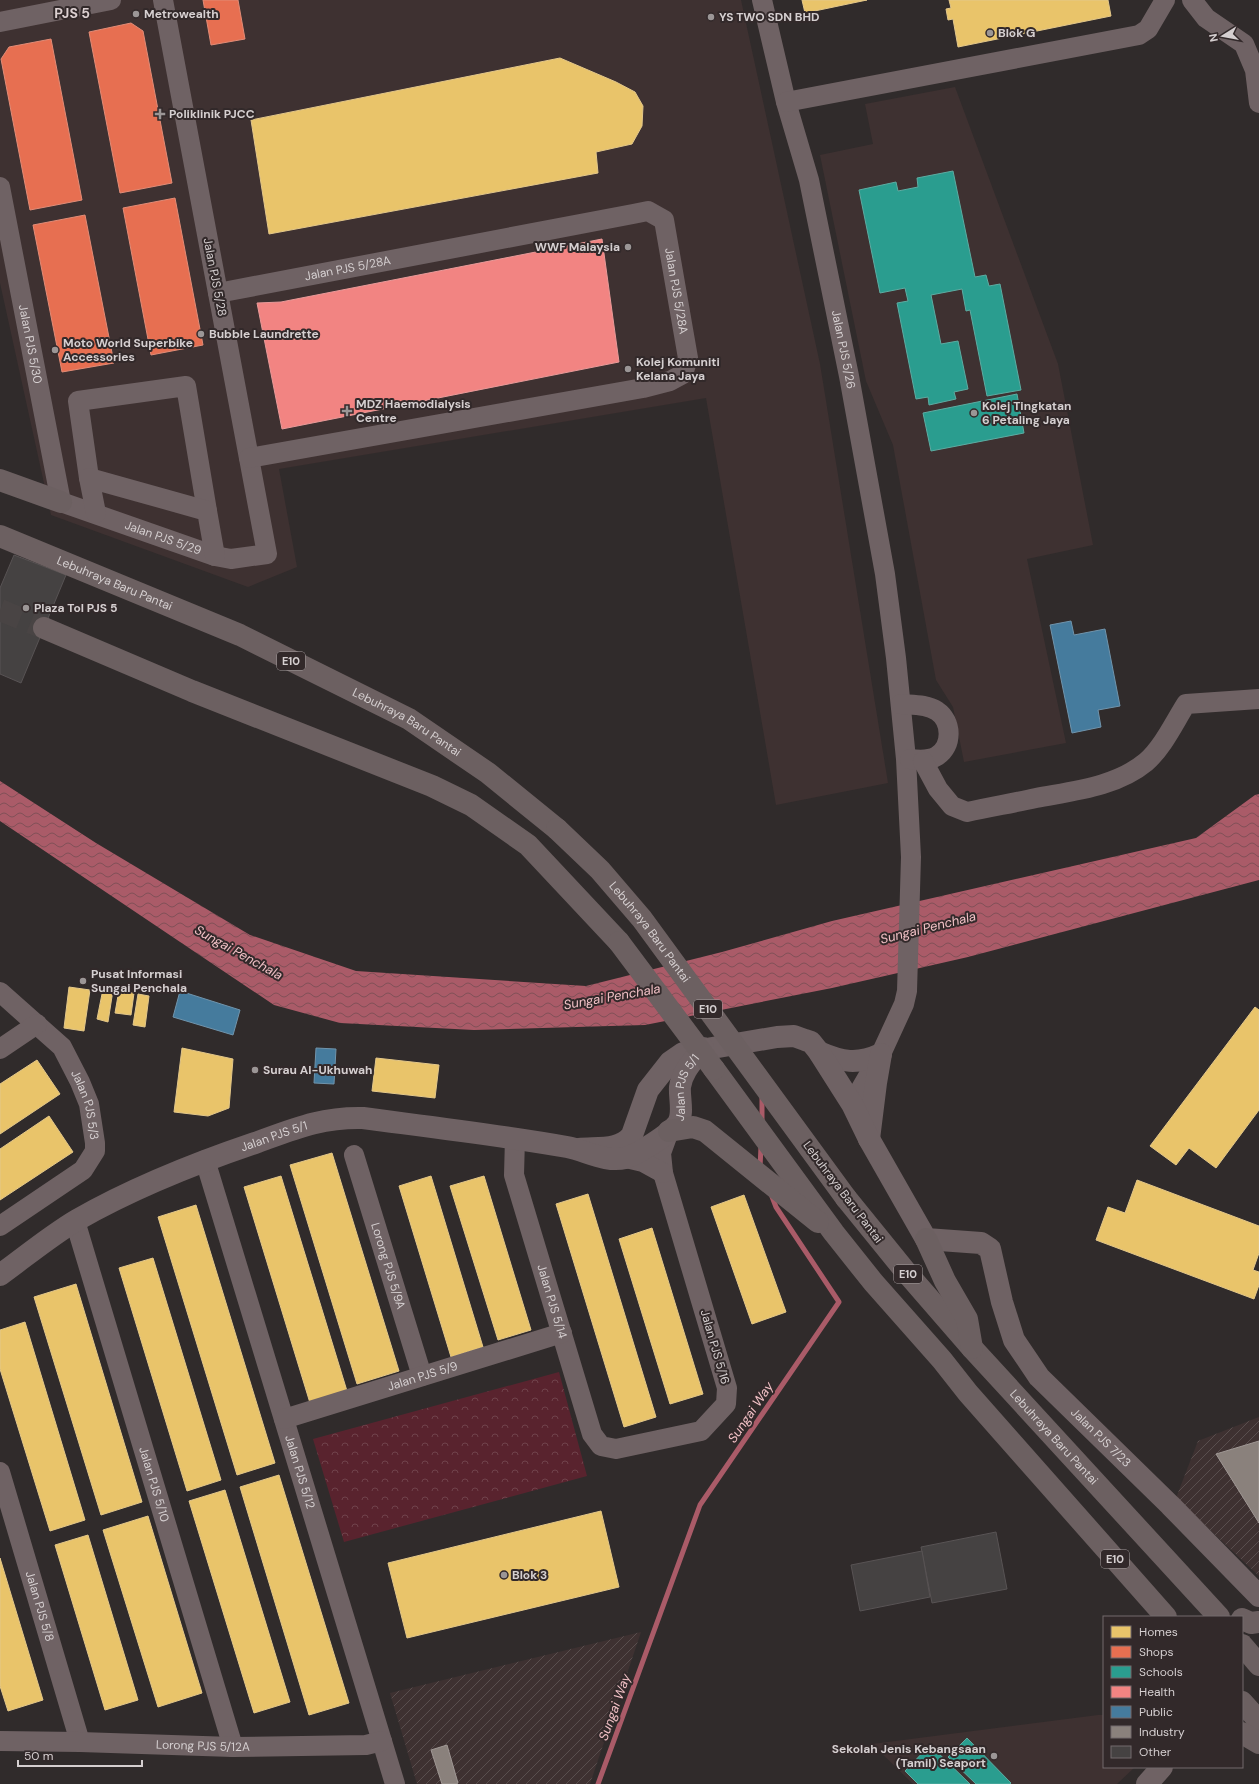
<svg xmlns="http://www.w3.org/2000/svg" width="1259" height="1784" font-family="'DM Sans',sans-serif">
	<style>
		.built { fill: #3e3131 }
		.industrial { fill: url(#industrial-furrows) }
		.park { fill: url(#park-crowns) }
		.water { fill: url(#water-waves) }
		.homes { fill: #e9c46a; stroke: #e3c789 }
		.shops { fill: #e76f51; stroke: #e28c77 }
		.schools { fill: #2a9d8f; stroke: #5daca2 }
		.health { fill: #f28482; stroke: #e99a99 }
		.public { fill: #457b9d; stroke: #7094ac }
		.industry { fill: #8a817c; stroke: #a09895 }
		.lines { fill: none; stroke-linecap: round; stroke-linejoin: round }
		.stream { stroke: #aa5b68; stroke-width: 5 }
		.building { fill: #454242; stroke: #585354 }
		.motorway-tunnel { stroke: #494444; stroke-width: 22; stroke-dasharray: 22 11; stroke-linecap: butt }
		.minor { stroke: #6f6264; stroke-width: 20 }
		.tertiary { stroke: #6f6264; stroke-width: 22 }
		.motorway { stroke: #6c6061; stroke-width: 22 }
		.motorway-bridge { stroke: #6c6061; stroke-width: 22 }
		.poi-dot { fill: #9b9696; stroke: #32292a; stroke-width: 1.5 }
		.labels { text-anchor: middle; stroke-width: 4; stroke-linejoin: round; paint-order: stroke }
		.shield { fill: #32292a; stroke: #a49d9e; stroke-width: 1 }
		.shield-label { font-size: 11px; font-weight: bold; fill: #d5cfd0 }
		.poi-label { font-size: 12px; font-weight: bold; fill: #d5cfd0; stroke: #32292a; text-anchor: start }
		.street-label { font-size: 12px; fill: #d5cfd0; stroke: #32292a }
		.water-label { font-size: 13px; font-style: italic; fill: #f3c2c7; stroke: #32292a }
		.quarter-label { font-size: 14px; font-weight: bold; fill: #dcd0d1; stroke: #32292a }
	</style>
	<defs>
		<pattern id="industrial-furrows" width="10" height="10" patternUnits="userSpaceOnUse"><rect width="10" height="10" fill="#3e3131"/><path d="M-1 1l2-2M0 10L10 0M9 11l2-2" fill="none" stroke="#594e4e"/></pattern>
		<pattern id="park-crowns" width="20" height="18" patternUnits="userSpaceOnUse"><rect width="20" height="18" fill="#59232e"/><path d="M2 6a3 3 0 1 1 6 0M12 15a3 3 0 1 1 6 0" fill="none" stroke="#70424b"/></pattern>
		<pattern id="water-waves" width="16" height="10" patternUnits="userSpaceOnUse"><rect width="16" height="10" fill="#aa5b68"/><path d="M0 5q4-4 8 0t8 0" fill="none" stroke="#804f57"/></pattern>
	</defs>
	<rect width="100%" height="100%" fill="#302b2b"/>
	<g class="built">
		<polygon points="0,0 741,0 820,364 888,783 776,805 706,398 279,469 297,567 248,587 51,515 0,283"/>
		<polygon points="955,87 1058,364 1093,545 1027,559 1066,743 964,762 953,707 936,680 893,445 866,381 820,155 873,144 865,104"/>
		<polygon points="1098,1715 1104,1715 1104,1767 1135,1767 1117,1784 913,1784 872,1744"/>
	</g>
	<g class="industrial">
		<polygon points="1259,1417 1259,1576 1176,1498 1198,1441"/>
		<polygon points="641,1632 590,1784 417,1784 390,1693"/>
	</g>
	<polygon class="park" points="559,1372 587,1476 344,1542 313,1439"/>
	<polygon class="water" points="0,781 96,843 250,935 356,971 586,986 722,952 832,921 1196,838 1255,795 1259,794 1259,880 968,957 832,988 645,1025 474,1030 340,1023 274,1005 0,821"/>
	<g class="homes">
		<polygon points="802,0 867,0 805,13"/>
		<polygon points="949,0 1108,0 1111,16 958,47 953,19 948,20 946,9 951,8"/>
		<polygon points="560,58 616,82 635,92 643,106 642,126 632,144 596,152 598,173 269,234 251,120"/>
		<polygon points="69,987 90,990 84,1031 64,1028"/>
		<polygon points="103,989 113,990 108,1022 97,1019"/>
		<polygon points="119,990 134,993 131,1015 115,1013"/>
		<polygon points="138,994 149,996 145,1027 133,1025"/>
		<polygon points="1255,1007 1259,1010 1259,1110 1216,1168 1189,1148 1176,1165 1150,1146"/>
		<polygon points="182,1048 233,1059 229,1108 208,1116 174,1112"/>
		<polygon points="376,1058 439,1065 435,1098 372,1091"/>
		<polygon points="37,1060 60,1094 0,1134 0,1084"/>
		<polygon points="49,1116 73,1152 0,1200 0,1149"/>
		<polygon points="332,1153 399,1371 357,1384 290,1165"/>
		<polygon points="281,1176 347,1391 310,1403 244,1187"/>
		<polygon points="431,1176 483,1347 451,1357 399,1186"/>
		<polygon points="484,1176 531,1330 498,1340 450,1186"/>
		<polygon points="1137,1180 1259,1226 1259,1253 1253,1270 1259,1272 1259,1285 1254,1299 1096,1240 1108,1207 1125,1213"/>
		<polygon points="588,1194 656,1417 624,1427 556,1204"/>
		<polygon points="744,1195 786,1312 752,1324 711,1207"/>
		<polygon points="196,1205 275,1463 237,1475 158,1217"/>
		<polygon points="652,1228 703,1394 670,1404 619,1239"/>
		<polygon points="153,1258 221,1480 187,1491 119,1268"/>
		<polygon points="76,1284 142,1502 101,1515 34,1297"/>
		<polygon points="25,1322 85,1520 50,1531 0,1369 0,1330"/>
		<polygon points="279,1475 349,1703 309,1715 240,1487"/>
		<polygon points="225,1490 290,1702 254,1713 189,1501"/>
		<polygon points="601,1511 619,1587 407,1638 388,1563"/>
		<polygon points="148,1516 202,1693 158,1707 103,1530"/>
		<polygon points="88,1535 138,1700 105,1710 55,1545"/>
		<polygon points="0,1558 43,1700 8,1711 0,1686"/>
	</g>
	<g class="shops">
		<polygon points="203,0 238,0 245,39 211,45"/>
		<polygon points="131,23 143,31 172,183 120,193 89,32"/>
		<polygon points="51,39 82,200 30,210 1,59 9,47"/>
		<polygon points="175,198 203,345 151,355 123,208"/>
		<polygon points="85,215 114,363 62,372 33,225"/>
	</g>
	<g class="schools">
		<polygon points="953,171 975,277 986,275 989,286 1000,284 1021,390 987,396 970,310 966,311 962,289 931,295 941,344 958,341 968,389 954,392 956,399 929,405 928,397 916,399 897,303 908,301 905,288 880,293 859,190 896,182 898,191 918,187 917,178"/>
		<polygon points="1017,394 1024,433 931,451 923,413"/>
		<polygon points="967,1738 1011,1783 1010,1784 976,1784 948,1757"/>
		<polygon points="930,1745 970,1784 918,1784 905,1771"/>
	</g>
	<polygon class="health" points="602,239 619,362 282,429 257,303 281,302"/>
	<g class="public">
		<polygon points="1071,621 1074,635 1105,629 1120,706 1098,710 1101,727 1072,733 1050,625"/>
		<polygon points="180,991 240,1010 233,1035 173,1017"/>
		<polygon points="316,1048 336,1049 334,1084 314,1083"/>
	</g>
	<g class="industry">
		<polygon points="1259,1441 1259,1523 1216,1454"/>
		<polygon points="447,1745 458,1783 456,1784 442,1784 431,1750"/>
	</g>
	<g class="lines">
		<g class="stream">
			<polyline points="762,1122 762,1096"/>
			<polyline points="760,1168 761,1146"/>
			<polyline points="598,1784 700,1505 839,1302 776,1207 771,1194"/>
		</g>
	</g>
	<g class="building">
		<polygon points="14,555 66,575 21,683 0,674 0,588"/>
		<polygon points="996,1532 1007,1589 932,1603 921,1547"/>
		<polygon points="922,1551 930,1597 860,1611 851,1565"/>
	</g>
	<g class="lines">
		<polyline class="motorway-tunnel" points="0,610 44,628"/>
		<g class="minor">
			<path id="s1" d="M 762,0 L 786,102 L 809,180 L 849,376 L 885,574 L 896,658 L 906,759 L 911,857 L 907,991 L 904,1004 L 881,1054 L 852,1104"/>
			<polyline points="1192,0 1206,18 1244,44 1255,70 1259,103"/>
			<polyline points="0,22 111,0"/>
			<polyline points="786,102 1139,35 1148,29 1165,0"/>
			<path id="s2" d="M 0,187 L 61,502 L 215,556 L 231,559 L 267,554 L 163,0"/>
			<path id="s3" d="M 218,293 L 633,214 L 648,211 L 664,220 L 688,358 L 683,374 L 670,381 L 643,388 L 249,458"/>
			<polyline points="89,478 78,401 186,386 207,511"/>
			<polyline points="96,513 89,478 207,511 215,556"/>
			<path d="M 901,704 C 912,705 927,704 937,711 C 952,721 953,746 937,756 C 929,761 919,760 910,759"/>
			<path d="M 923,761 L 938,789 L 952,806 L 967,812 C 990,807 1013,803 1036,798 C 1072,791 1116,787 1146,762 C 1163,747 1174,723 1186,704 L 1259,699"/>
			<path id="s4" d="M 0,992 L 62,1047 L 80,1082 L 89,1104 L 95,1143 L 95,1151 L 83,1170 L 0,1226"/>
			<polyline points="0,1049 37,1024"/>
			<path id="s5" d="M 515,1138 L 514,1175 L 592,1434 L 601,1446 L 616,1449 L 701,1431 L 726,1404 L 727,1388 L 663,1173 L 661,1153 L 669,1131"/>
			<path id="s6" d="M 354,1155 L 422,1376"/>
			<polyline points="626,1158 643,1162 663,1173"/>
			<path id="s7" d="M 205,1160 L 395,1784"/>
			<path id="s8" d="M 75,1221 L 233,1747"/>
			<path id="s9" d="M 284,1419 L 562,1333"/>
			<path id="s10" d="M 0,1472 L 80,1742"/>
			<path id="s11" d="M 0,1741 L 80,1742 L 233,1747 L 366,1745 L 382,1741"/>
		</g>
		<g class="tertiary">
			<path d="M 819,1052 C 842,1062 857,1065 881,1054"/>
			<polyline points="869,1139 876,1083 881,1054"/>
			<path id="s12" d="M 579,1149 C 597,1147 620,1151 632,1135 L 648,1090 L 670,1062 L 683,1053 L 777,1037 L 794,1036 L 805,1040 L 811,1042 L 819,1052 L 852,1104 L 869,1139 L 926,1239 L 981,1243 L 990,1249 L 1002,1302 L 1014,1340 L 1039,1377 L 1170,1505 L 1259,1596"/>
			<path id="s13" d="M 0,1275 C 25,1257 50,1236 77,1220 C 133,1188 193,1164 255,1143 C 294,1129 321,1117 363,1118 C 431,1127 499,1135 567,1147 C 585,1150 606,1163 625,1158 C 637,1155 671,1133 678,1123 C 684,1113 679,1097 680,1087 C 682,1071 694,1060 703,1048"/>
			<polyline points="1147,1784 1162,1767"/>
		</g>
		<g class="motorway">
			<polyline points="0,480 61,502"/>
			<path id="s14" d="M 0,536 L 240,635 L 409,719 L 488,773 L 557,829"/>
			<polyline points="44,628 192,691 432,786 471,805 528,845 619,942"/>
			<polyline points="714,1069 834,1233 873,1282 942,1360 968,1393 1166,1617"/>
			<polyline points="669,1131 693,1127 705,1131 818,1222"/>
			<path id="s15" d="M 846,1198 L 906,1272 L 972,1348 L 1219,1617"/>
			<polyline points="926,1239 945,1281 967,1319 972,1348"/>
			<polyline points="1242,1619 1251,1623 1259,1622"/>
			<polyline points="1242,1645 1259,1665"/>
			<polyline points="1242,1702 1259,1721"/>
			<polyline points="1242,1733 1259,1743"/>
		</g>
		<g class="motorway-bridge">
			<path id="s16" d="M 557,829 L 600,870 L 642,919 L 846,1198"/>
			<polyline points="619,942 714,1069"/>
		</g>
	</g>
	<g class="poi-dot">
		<circle cx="136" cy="14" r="4"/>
		<circle cx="711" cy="17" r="4"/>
		<circle cx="990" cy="33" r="4"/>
		<path d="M158 108h4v4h4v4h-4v4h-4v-4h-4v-4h4z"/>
		<circle cx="628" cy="247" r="4"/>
		<circle cx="201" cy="334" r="4"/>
		<circle cx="55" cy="350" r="4"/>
		<circle cx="628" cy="369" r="4"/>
		<path d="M345 405h4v4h4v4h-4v4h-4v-4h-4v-4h4z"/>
		<circle cx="974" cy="413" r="4"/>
		<circle cx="26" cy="608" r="4"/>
		<circle cx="83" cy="981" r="4"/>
		<circle cx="255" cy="1070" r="4"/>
		<circle cx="504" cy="1575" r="4"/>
		<circle cx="994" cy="1756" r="4"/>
	</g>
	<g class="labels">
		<g class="shield">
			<rect x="277" y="652" width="28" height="18" rx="3"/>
			<rect x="694" y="1000" width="28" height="18" rx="3"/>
			<rect x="894" y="1265" width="28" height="18" rx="3"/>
			<rect x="1101" y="1550" width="28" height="18" rx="3"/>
		</g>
		<g class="shield-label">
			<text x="291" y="665">E10</text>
			<text x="708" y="1013">E10</text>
			<text x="908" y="1278">E10</text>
			<text x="1115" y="1563">E10</text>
		</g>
		<g class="poi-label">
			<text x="144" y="18">Metrowealth</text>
			<text x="719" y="21">YS TWO SDN BHD</text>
			<text x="998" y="37">Blok G</text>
			<text x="169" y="118">Poliklinik PJCC</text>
			<text x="620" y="251" text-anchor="end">WWF Malaysia</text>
			<text x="209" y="338">Bubble Laundrette</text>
			<text x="63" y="347">Moto World Superbike<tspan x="63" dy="14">Accessories</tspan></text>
			<text x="636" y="366">Kolej Komuniti<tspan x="636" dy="14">Kelana Jaya</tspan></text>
			<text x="356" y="408">MDZ Haemodialysis<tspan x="356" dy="14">Centre</tspan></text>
			<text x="982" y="410">Kolej Tingkatan<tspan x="982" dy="14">6 Petaling Jaya</tspan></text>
			<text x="34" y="612">Plaza Tol PJS 5</text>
			<text x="91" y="978">Pusat Informasi<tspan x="91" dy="14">Sungai Penchala</tspan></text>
			<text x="263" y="1074">Surau Al-Ukhuwah</text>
			<text x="512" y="1579">Blok 3</text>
			<text x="986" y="1753" text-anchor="end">Sekolah Jenis Kebangsaan<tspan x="986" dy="14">(Tamil) Seaport</tspan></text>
		</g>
		<g class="street-label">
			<text dy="4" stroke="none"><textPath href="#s3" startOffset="132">Jalan PJS 5/28A</textPath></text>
			<text transform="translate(215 277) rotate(79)" y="4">Jalan PJS 5/28</text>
			<text dy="4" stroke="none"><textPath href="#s3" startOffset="528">Jalan PJS 5/28A</textPath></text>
			<text dy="4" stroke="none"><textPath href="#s2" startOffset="160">Jalan PJS 5/30</textPath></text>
			<text dy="4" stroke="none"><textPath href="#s1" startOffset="359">Jalan PJS 5/26</textPath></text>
			<text dy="4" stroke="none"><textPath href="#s2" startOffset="429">Jalan PJS 5/29</textPath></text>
			<text dy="4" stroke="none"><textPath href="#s14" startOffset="124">Lebuhraya Baru Pantai</textPath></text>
			<text dy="4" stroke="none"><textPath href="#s14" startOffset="448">Lebuhraya Baru Pantai</textPath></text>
			<text dy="4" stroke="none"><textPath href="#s16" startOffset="139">Lebuhraya Baru Pantai</textPath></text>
			<text dy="4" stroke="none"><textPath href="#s13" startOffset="768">Jalan PJS 5/1</textPath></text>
			<text dy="4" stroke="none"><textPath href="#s4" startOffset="146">Jalan PJS 5/3</textPath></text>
			<text dy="4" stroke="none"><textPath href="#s13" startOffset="309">Jalan PJS 5/1</textPath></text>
			<text transform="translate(843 1192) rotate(53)" y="4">Lebuhraya Baru Pantai</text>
			<text dy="4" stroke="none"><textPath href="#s6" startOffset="116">Lorong PJS 5/9A</textPath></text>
			<text dy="4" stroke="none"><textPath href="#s5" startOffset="169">Jalan PJS 5/14</textPath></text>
			<text transform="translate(715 1347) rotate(74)" y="4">Jalan PJS 5/16</text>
			<text dy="4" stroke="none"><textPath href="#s9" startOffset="145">Jalan PJS 5/9</textPath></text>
			<text dy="4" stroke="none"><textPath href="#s12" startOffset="806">Jalan PJS 7/23</textPath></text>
			<text dy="4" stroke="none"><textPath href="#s15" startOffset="317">Lebuhraya Baru Pantai</textPath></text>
			<text dy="4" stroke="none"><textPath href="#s7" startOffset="326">Jalan PJS 5/12</textPath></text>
			<text dy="4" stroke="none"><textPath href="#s8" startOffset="275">Jalan PJS 5/10</textPath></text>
			<text dy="4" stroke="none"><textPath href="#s10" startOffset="140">Jalan PJS 5/8</textPath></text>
			<text dy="4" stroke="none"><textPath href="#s11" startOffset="203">Lorong PJS 5/12A</textPath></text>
		</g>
		<g class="water-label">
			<text transform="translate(928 927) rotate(-14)" y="5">Sungai Penchala</text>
			<text transform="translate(239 952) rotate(29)" y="5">Sungai Penchala</text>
			<text transform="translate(612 996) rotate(-10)" y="5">Sungai Penchala</text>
			<text transform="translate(750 1412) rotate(-56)" y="5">Sungai Way</text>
			<text transform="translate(614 1707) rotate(-70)" y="5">Sungai Way</text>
		</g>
		<g class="quarter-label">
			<text x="72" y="18">PJS 5</text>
		</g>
	</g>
	<rect x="1103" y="1616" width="140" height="152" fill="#32292a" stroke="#736b6c"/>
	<rect x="1111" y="1626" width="20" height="12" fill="#e9c46a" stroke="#736b6c"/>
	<text x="1139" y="1636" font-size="12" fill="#d5cfd0">Homes</text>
	<rect x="1111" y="1646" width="20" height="12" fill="#e76f51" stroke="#736b6c"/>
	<text x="1139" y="1656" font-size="12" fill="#d5cfd0">Shops</text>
	<rect x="1111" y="1666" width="20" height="12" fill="#2a9d8f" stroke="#736b6c"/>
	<text x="1139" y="1676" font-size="12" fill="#d5cfd0">Schools</text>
	<rect x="1111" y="1686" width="20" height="12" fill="#f28482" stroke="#736b6c"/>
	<text x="1139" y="1696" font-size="12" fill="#d5cfd0">Health</text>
	<rect x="1111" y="1706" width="20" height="12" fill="#457b9d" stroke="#736b6c"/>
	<text x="1139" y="1716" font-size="12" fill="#d5cfd0">Public</text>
	<rect x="1111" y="1726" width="20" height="12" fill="#8a817c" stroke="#736b6c"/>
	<text x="1139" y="1736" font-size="12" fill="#d5cfd0">Industry</text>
	<rect x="1111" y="1746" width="20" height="12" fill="#454242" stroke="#736b6c"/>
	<text x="1139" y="1756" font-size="12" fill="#d5cfd0">Other</text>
	<g transform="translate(1223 36) rotate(259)" stroke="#32292a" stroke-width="3" paint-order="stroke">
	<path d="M0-3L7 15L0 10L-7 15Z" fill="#d5cfd0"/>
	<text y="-6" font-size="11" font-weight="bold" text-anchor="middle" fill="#d5cfd0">N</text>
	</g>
	<path d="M18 1760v6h124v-6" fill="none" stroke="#d5cfd0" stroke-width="2"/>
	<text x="24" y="1760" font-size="12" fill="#d5cfd0" stroke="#32292a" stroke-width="3" paint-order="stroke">50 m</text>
</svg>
